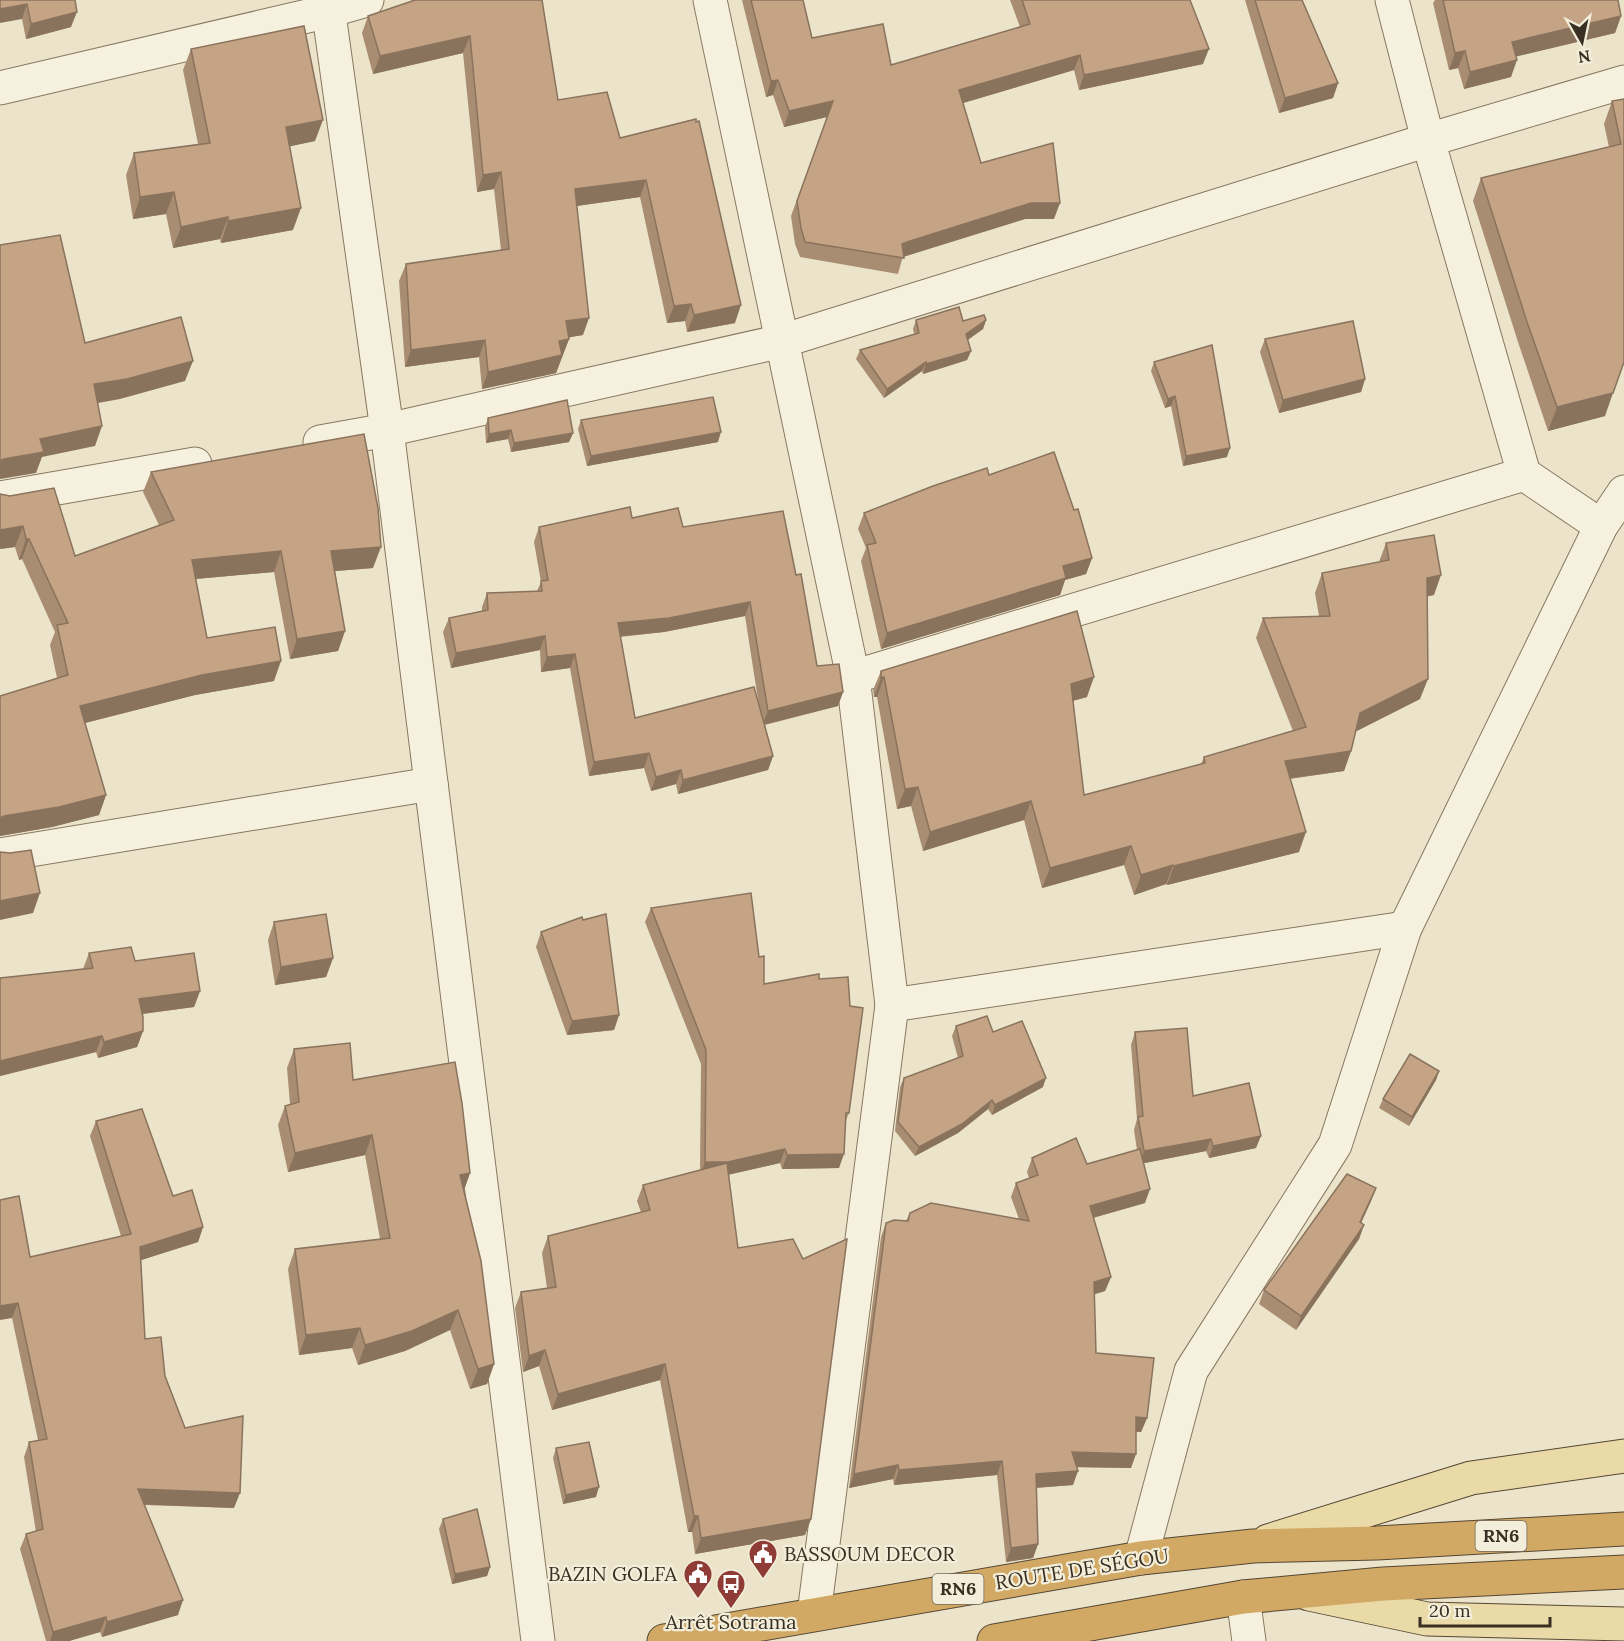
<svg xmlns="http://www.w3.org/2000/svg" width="1624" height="1641" font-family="Lora,serif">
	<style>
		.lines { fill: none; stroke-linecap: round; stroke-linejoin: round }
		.street-casing { stroke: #877760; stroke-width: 35 }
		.primary-casing { stroke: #554634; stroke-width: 35 }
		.highway-casing { stroke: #554634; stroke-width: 35 }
		.street { stroke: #f6f1de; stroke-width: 33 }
		.primary { stroke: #eadaa7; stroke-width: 33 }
		.highway { stroke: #d1a965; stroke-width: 33 }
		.wall { fill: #a98d72; fill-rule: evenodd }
		.shaded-wall { fill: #8a735d }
		.building { fill: #c5a485; stroke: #8a735d; stroke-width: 1.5 }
		.labels { text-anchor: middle; stroke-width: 4.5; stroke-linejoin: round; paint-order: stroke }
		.shield { fill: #f3eeda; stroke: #716859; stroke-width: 1.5 }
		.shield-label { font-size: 18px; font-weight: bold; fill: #392f22 }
		.poi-label { font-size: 20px; fill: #392f22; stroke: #f3eeda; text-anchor: start }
		.street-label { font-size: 20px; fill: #392f22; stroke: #f3eeda }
	</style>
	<rect width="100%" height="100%" fill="#ebe4cb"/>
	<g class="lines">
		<g class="street-casing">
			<g id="street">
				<polyline points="327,0 387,430 538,1641"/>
				<polyline points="710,0 853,677 892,1005 814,1614"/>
				<polyline points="1392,0 1428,140 1524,474 1601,526"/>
				<polyline points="0,88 329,11 367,0"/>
				<polyline points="320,442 387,430 782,341 1428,140 1624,82"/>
				<polyline points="0,498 195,464"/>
				<polyline points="853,677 1524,474"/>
				<polyline points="0,855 431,784"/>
				<polyline points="892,1005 1405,928"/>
				<polyline points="1141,1558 1191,1371 1335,1145 1405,928 1601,526 1624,492"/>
				<polyline points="1243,1597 1249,1641"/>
			</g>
		</g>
		<g class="primary-casing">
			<g id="primary">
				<polyline points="1268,1541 1471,1478 1624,1456"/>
				<polyline points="1309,1594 1427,1619 1624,1624"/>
			</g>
		</g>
		<g class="highway-casing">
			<g id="highway">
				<polyline points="664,1641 1141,1558 1253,1546 1377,1543 1624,1529"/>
				<polyline points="994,1641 1243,1597 1383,1584 1624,1572"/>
			</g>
		</g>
		<use href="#street" class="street"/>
		<use href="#primary" class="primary"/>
		<use href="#highway" class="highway"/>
	</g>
	<g class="wall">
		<polygon points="0,0 75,0 71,27 26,39 22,19"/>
		<polygon points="542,0 558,100 620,138 735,323 687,332 685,321 667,323 640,197 577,206 583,335 568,337 569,339 556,373 482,389 479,357 405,367 399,281 406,264 501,250 494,189 477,192 463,53 373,74 362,33 368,16"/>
		<polygon points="742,0 803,0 812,38 891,65 1020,27 1010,0 1190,0 1203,64 1079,90 1074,70 963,103 981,163 1054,219 1025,219 903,256 898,274 800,257 795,244 791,216 827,117 784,127 773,95 766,97"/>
		<polygon points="1245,0 1302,0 1338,83 1333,98 1279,113"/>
		<polygon points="1435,0 1618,0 1621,16 1615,33 1516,56 1511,77 1464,89 1458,68 1449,70 1433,3"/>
		<polygon points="191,49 315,141 289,146 293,230 221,243 220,239 173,248 166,214 133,219 126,175 134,153 198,144 183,70"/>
		<polygon points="1624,99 1605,416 1548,431 1519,345 1473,201 1481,178 1609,147 1604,124 1612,101"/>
		<polygon points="916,320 986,320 983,329 968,340 971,351 967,360 923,374 922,371 884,398 856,359 860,350 914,334 913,329"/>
		<polygon points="1265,339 1365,379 1361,392 1279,413 1260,352"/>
		<polygon points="1154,362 1227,457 1183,466 1171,406 1165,408 1151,371"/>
		<polygon points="488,418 573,433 569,442 511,452 508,439 486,443 485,427"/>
		<polygon points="581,420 718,442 587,466 578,429"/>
		<polygon points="151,472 373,568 335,571 345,631 338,651 290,659 274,572 196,579 207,638 274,681 195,695 85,723 106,795 99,815 52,827 0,836 0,696 57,678 50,645 55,632 22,559 19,560 15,547 0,549 0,494 75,556 159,525 143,492"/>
		<polygon points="989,475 1074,510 1092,558 1086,574 1065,580 1060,595 881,649 861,561 866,548 858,529 864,513"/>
		<path d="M 632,518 L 683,527 L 796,575 L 817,666 L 843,692 L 838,706 L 765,725 L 773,756 L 768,770 L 678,794 L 676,784 L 651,791 L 644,768 L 589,776 L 570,668 L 541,672 L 540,650 L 451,668 L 443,632 L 449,618 L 482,611 L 482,607 L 487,593 L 537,591 L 541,582 L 534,542 L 539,527 ZM 745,616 L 759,706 L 635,718 L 620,637 L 664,632 Z"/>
		<polygon points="1386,543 1434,595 1427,596 1420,699 1356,731 1351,751 1344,771 1290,779 1299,852 1167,885 1166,884 1134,895 1124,865 1042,888 1024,820 923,851 911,806 897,809 877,697 874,697 873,690 881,671 1087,697 1073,701 1084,795 1201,764 1204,757 1293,731 1256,638 1263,618 1319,616 1315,593 1322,573 1379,562"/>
		<polygon points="651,908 759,957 764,984 849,1113 845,1122 839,1168 782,1169 780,1163 728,1175 738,1248 811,1519 805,1535 695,1554 692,1532 688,1532 660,1380 552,1410 539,1366 523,1372 515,1308 521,1292 547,1288 542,1253 548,1236 641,1212 637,1201 643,1185 700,1170 701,1064 645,922"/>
		<polygon points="274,922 333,958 326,977 275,985 268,940"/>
		<polygon points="541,932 619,1015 614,1030 567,1035 536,947"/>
		<polygon points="89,953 135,961 200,991 194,1007 143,1014 143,1031 137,1047 98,1058 96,1052 0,1076 0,978 83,969"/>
		<polygon points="956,1026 993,1032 1043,1087 992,1115 988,1109 958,1133 915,1156 895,1131 900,1087 904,1078 958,1058 952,1036"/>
		<polygon points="1135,1032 1193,1096 1256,1148 1209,1158 1206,1151 1144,1163 1145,1203 1093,1218 1111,1277 1105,1291 1094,1294 1096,1353 1147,1418 1141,1432 1136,1432 1131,1468 1077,1467 1073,1485 1036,1488 1038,1544 1033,1558 1006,1562 997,1475 894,1485 893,1479 849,1488 881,1237 886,1223 906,1221 910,1213 1019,1219 1011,1197 1016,1183 1029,1178 1027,1172 1032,1158 1087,1164 1137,1150 1134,1130 1137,1119 1131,1045"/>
		<polygon points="294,1049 353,1080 470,1173 464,1190 494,1364 487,1384 470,1389 450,1330 405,1351 358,1365 352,1348 299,1355 288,1269 295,1249 380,1239 365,1155 288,1172 278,1125 285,1106 290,1104 287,1068"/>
		<polygon points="1439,1071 1436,1080 1409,1126 1379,1108 1383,1099"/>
		<polygon points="96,1121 173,1196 203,1227 198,1242 141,1260 145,1339 165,1376 185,1428 234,1508 144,1505 178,1615 102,1637 100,1632 69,1641 46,1641 20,1549 26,1534 36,1532 24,1457 29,1442 38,1440 12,1318 30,1257 121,1236 90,1136"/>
		<polygon points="1376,1188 1371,1201 1361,1223 1364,1225 1359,1239 1296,1330 1259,1304 1264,1290"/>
		<polygon points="556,1448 596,1497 563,1504 553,1458"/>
		<polygon points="443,1519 490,1567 487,1576 452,1584 439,1529"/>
	</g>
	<g class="shaded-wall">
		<polygon points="27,4 22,19 0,23 0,9"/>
		<polygon points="77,12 71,27 26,39 31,24"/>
		<polygon points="1621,16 1615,33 1506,59 1512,42"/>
		<polygon points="470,36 463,53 373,74 380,56"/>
		<polygon points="1209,49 1203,64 1079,90 1084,75"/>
		<polygon points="1465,51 1458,68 1449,70 1455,53"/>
		<polygon points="1080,55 1074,70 953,106 959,90"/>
		<polygon points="1517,60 1511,77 1464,89 1470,72"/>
		<polygon points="778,80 773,95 766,97 771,81"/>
		<polygon points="1338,83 1333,98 1279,113 1285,98"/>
		<polygon points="833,101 827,117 784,127 789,111"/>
		<polygon points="323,120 315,141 278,149 286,127"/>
		<polygon points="501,172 494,189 477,192 483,175"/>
		<polygon points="646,180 640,197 569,207 575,189"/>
		<polygon points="174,192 166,214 133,219 140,197"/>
		<polygon points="1031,203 1060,203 1054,219 1025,219 900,258 902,244 907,242"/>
		<polygon points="301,208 293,230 221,243 228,221"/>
		<polygon points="228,217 220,239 173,248 181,227"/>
		<polygon points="691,304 685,321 667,323 674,306"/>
		<polygon points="741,305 735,323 687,332 694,315"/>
		<polygon points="589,318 583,335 560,339 566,321"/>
		<polygon points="986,320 983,329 963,343 966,334"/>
		<polygon points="569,339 556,373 482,389 488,372 559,341"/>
		<polygon points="485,340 479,357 405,367 411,350"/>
		<polygon points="971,351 967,360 923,374 926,364"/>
		<polygon points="193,361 185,381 120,399 87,405 94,384"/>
		<polygon points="926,362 922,371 884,398 887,389"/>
		<polygon points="1365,379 1361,392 1279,413 1283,400"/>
		<polygon points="1613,393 1605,416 1548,431 1557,407"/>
		<polygon points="1175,396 1171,406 1165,408 1168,399"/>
		<polygon points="102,426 95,446 42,457 36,473 0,479 0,461 40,439"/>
		<polygon points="511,430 508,439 486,443 489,434"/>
		<polygon points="721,432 718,442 587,466 591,456"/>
		<polygon points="573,433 569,442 511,452 514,443"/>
		<polygon points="1230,448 1227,457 1183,466 1186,456"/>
		<polygon points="23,526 15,547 0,549 0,530"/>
		<polygon points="26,539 29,539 22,559 19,560"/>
		<polygon points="381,547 373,568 324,572 331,551"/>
		<polygon points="281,551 274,572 184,580 192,560"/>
		<polygon points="1092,558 1086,574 1065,580 1060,595 881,649 887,633 1063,566"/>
		<polygon points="1441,575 1434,595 1420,598 1427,578"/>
		<polygon points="750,602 745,616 664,632 613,637 618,623"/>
		<polygon points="345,631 338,651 290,659 297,639"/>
		<polygon points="545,636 540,650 451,668 456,653"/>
		<polygon points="575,654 570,668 541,672 547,657"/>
		<polygon points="281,661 274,681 195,695 73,726 80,706 202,675"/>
		<polygon points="884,677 877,697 874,697 881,678"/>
		<polygon points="1094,677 1087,697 1064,703 1071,684"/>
		<polygon points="1428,679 1420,699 1353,733 1360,713"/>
		<polygon points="843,692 838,706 762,725 768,711"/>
		<polygon points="1351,751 1344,771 1277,780 1285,761"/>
		<polygon points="649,753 644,768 589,776 594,762"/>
		<polygon points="773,756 768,770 678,794 683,780"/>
		<polygon points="681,770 676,784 651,791 656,777"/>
		<polygon points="918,787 911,806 897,809 905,789"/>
		<polygon points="106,795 99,815 52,827 0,836 0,818 4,816"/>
		<polygon points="1031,801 1024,820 923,851 930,832"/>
		<polygon points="1306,832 1299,852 1167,885 1174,866"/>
		<polygon points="1131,846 1124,865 1042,888 1050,868"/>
		<polygon points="1173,865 1166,884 1134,895 1141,875"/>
		<polygon points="40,893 33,913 0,920 0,901"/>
		<polygon points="333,958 326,977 275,985 281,967"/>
		<polygon points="200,991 194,1007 133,1015 139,999"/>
		<polygon points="619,1015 614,1030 567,1035 572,1021"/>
		<polygon points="143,1031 137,1047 98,1058 104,1042"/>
		<polygon points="102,1036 96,1052 0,1076 0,1061"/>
		<polygon points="1439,1071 1436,1080 1409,1126 1412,1117"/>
		<polygon points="1046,1078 1043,1087 992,1115 995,1105"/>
		<polygon points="992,1100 988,1109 958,1133 915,1156 919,1147"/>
		<polygon points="372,1135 365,1155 288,1172 295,1153"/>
		<polygon points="1261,1136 1256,1148 1209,1158 1213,1146"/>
		<polygon points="1211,1139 1206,1151 1140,1164 1144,1151"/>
		<polygon points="785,1149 780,1163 722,1176 700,1176 705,1162"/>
		<polygon points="844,1154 839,1168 782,1169 787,1155"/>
		<polygon points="470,1173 463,1193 460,1175"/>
		<polygon points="1376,1188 1371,1201 1355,1236 1360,1222"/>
		<polygon points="1150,1189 1145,1203 1085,1220 1090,1206"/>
		<polygon points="1364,1225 1359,1239 1296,1330 1301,1316"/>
		<polygon points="203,1227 198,1242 135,1262 140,1247"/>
		<polygon points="1111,1277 1105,1291 1089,1296 1094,1282"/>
		<polygon points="18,1303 12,1318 0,1320 0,1306"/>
		<polygon points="458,1310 450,1330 405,1351 358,1365 365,1345"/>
		<polygon points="360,1328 352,1348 299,1355 306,1335"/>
		<polygon points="545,1350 539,1366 523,1372 529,1356"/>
		<polygon points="494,1364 487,1384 470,1389 478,1369"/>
		<polygon points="665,1364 660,1380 552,1410 558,1394"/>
		<polygon points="1136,1417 1147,1418 1141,1432 1131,1431"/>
		<polygon points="1072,1452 1136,1454 1131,1468 1067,1467"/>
		<polygon points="1002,1461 997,1475 894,1485 899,1470"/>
		<polygon points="898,1465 893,1479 849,1488 854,1474"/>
		<polygon points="1078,1471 1073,1485 1031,1488 1036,1474"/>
		<polygon points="599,1487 596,1497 563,1504 566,1495"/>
		<polygon points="138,1489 240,1493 234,1508 133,1504"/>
		<polygon points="694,1516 698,1516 692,1532 688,1532"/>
		<polygon points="811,1519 805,1535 695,1554 701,1538"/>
		<polygon points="1038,1544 1033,1558 1006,1562 1011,1548"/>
		<polygon points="490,1567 487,1576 452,1584 455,1574"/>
		<polygon points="183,1600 178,1615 102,1637 107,1622"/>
		<polygon points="106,1617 100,1632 69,1641 50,1641 53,1632"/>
	</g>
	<g class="building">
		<polygon points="0,0 75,0 77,12 31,24 27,4 0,9"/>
		<polygon points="415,0 542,0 558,100 607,92 620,138 696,119 696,122 699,121 741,305 694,315 691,304 674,306 646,180 575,189 589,318 566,321 569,339 559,341 562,355 488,372 485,340 411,350 406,264 509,249 501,172 483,175 470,36 380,56 368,16"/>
		<polygon points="751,0 803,0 812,38 883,24 891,65 1030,24 1022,0 1190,0 1209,49 1084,75 1080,55 959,90 981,163 1053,143 1060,203 1031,203 907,242 902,244 904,258 805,242 801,228 797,201 833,101 789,111 778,80 771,81"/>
		<polygon points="1255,0 1302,0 1338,83 1285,98"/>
		<polygon points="1443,0 1618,0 1621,16 1512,42 1517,60 1470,72 1465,51 1455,53"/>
		<polygon points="304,26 323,120 286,127 301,208 228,221 228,217 181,227 174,192 140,197 134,153 210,143 191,49"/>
		<polygon points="1624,99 1624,362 1613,393 1557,407 1527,322 1481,178 1621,144 1612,101"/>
		<polygon points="60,235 85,343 181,317 193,361 127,379 94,384 102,426 40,439 44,452 4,459 0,461 0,245"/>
		<polygon points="959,307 963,321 984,315 986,320 966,334 971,351 926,364 926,362 887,389 860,350 919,333 916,320"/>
		<polygon points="1353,321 1365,379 1283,400 1265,339"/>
		<polygon points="1212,345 1230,448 1186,456 1175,396 1168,399 1154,362"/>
		<polygon points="713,397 721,432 591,456 581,420"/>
		<polygon points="567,400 573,433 514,443 511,430 489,434 488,418"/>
		<polygon points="364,434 378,508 381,547 331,551 345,631 297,639 281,551 192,560 207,638 275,627 281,661 202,675 80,706 106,795 59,807 4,816 0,818 0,696 68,675 57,625 68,623 29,539 26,539 23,526 0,530 0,494 10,496 54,488 75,556 174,520 151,472"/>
		<polygon points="1054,452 1074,510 1078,509 1092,558 1063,566 1066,578 887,633 867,545 876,543 864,513 933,486 987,468 989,475"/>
		<polygon points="630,507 632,518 678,508 683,527 783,511 796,575 801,574 817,666 839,664 843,692 768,711 750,602 669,618 618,623 635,718 754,687 773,756 683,780 681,770 656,777 649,753 594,762 575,654 547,657 545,636 456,653 449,618 488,610 487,593 542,591 541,581 548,580 539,527"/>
		<polygon points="1434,535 1441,575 1427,578 1428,679 1360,713 1351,751 1285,761 1306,832 1174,866 1173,865 1141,875 1131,846 1050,868 1031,801 930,832 918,787 905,789 884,677 881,678 881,671 1077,611 1094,677 1071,684 1084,795 1205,763 1204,757 1306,727 1263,618 1330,616 1322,573 1389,560 1386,543"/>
		<polygon points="31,850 40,893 0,901 0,852 10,853"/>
		<polygon points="751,893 759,957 764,956 764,984 819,974 819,979 848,977 850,1006 863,1008 849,1113 846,1113 844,1154 787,1155 785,1149 728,1162 705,1162 706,1050 651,908"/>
		<polygon points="326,914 333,958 281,967 274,922"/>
		<polygon points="606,914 619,1015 572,1021 541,932 582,917 583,920"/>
		<polygon points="131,947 135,961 194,953 200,991 139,999 143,1017 143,1031 104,1042 102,1036 0,1061 0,978 93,968 89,953"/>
		<polygon points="987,1016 993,1032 1022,1021 1046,1078 995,1105 992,1100 962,1124 919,1147 898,1122 904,1078 963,1056 956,1026"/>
		<polygon points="1187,1028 1193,1096 1249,1083 1261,1136 1213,1146 1211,1139 1144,1151 1138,1117 1143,1116 1135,1032"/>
		<polygon points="350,1043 353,1080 455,1062 462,1103 470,1173 460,1175 481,1261 494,1364 478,1369 458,1310 412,1331 365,1345 360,1328 306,1335 295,1249 390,1238 372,1135 295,1153 285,1106 299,1102 294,1049"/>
		<polygon points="1410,1054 1439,1071 1412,1117 1383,1099"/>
		<polygon points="142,1109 173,1196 192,1190 203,1227 140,1247 145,1339 161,1337 165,1376 185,1428 243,1416 240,1493 138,1489 183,1600 107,1622 106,1617 53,1632 26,1534 43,1529 29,1442 47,1439 18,1303 0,1306 0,1200 19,1196 30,1257 131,1234 96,1121"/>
		<polygon points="1076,1138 1087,1164 1140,1149 1150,1189 1090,1206 1111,1277 1094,1282 1096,1353 1154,1358 1147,1418 1136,1417 1136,1454 1072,1452 1078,1471 1036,1474 1038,1544 1011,1548 1002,1461 899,1470 898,1465 854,1474 886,1223 894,1220 908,1221 910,1213 931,1203 1029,1221 1016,1183 1038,1175 1032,1158"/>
		<polygon points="727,1163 738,1248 793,1239 803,1259 847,1239 811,1519 701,1538 698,1516 694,1516 665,1364 558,1394 545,1350 529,1356 521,1292 556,1287 548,1236 650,1210 643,1185"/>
		<polygon points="1347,1174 1376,1188 1360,1222 1364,1225 1301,1316 1264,1290"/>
		<polygon points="589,1442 599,1487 566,1495 556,1448"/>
		<polygon points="477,1509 490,1567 455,1574 443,1519"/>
	</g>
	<defs>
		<g id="civic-pin" transform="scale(1.5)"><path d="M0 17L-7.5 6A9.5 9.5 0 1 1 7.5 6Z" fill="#903c36" stroke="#f3eeda"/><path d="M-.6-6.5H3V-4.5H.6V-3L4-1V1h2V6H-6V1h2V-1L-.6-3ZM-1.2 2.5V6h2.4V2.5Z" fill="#fff"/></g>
		<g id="bus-pin" transform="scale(1.5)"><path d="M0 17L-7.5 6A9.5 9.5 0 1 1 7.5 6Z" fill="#903c36" stroke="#f3eeda"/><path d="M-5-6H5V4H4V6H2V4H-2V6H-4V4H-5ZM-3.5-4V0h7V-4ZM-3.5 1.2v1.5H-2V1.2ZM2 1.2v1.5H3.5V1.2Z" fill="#fff"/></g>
	</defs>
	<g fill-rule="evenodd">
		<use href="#civic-pin" x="763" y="1554"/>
		<use href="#civic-pin" x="698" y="1574"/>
		<use href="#bus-pin" x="731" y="1584"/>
	</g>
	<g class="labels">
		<g class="shield">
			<rect x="1475.5" y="1521" width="51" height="30" rx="4.5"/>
			<rect x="932.5" y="1574" width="51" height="30" rx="4.5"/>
		</g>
		<g class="shield-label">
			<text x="1501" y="1542">RN6</text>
			<text x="958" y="1595">RN6</text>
		</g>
		<g class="poi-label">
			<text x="784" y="1561">BASSOUM DECOR</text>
			<text x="677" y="1581" text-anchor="end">BAZIN GOLFA</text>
			<text x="731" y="1629" text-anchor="middle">Arrêt Sotrama</text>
		</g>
		<g class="street-label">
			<text transform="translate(1082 1569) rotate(-9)" y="7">ROUTE DE SÉGOU</text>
		</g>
	</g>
	<g transform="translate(1582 42) rotate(171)" stroke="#f3eeda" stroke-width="4.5" paint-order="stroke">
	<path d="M0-4.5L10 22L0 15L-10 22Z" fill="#392f22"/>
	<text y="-9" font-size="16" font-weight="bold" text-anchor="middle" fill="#392f22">N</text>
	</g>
	<path d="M1420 1617v9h130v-9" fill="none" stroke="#392f22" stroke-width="3"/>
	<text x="1429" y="1617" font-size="18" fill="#392f22" stroke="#f3eeda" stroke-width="4.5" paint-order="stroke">20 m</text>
</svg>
